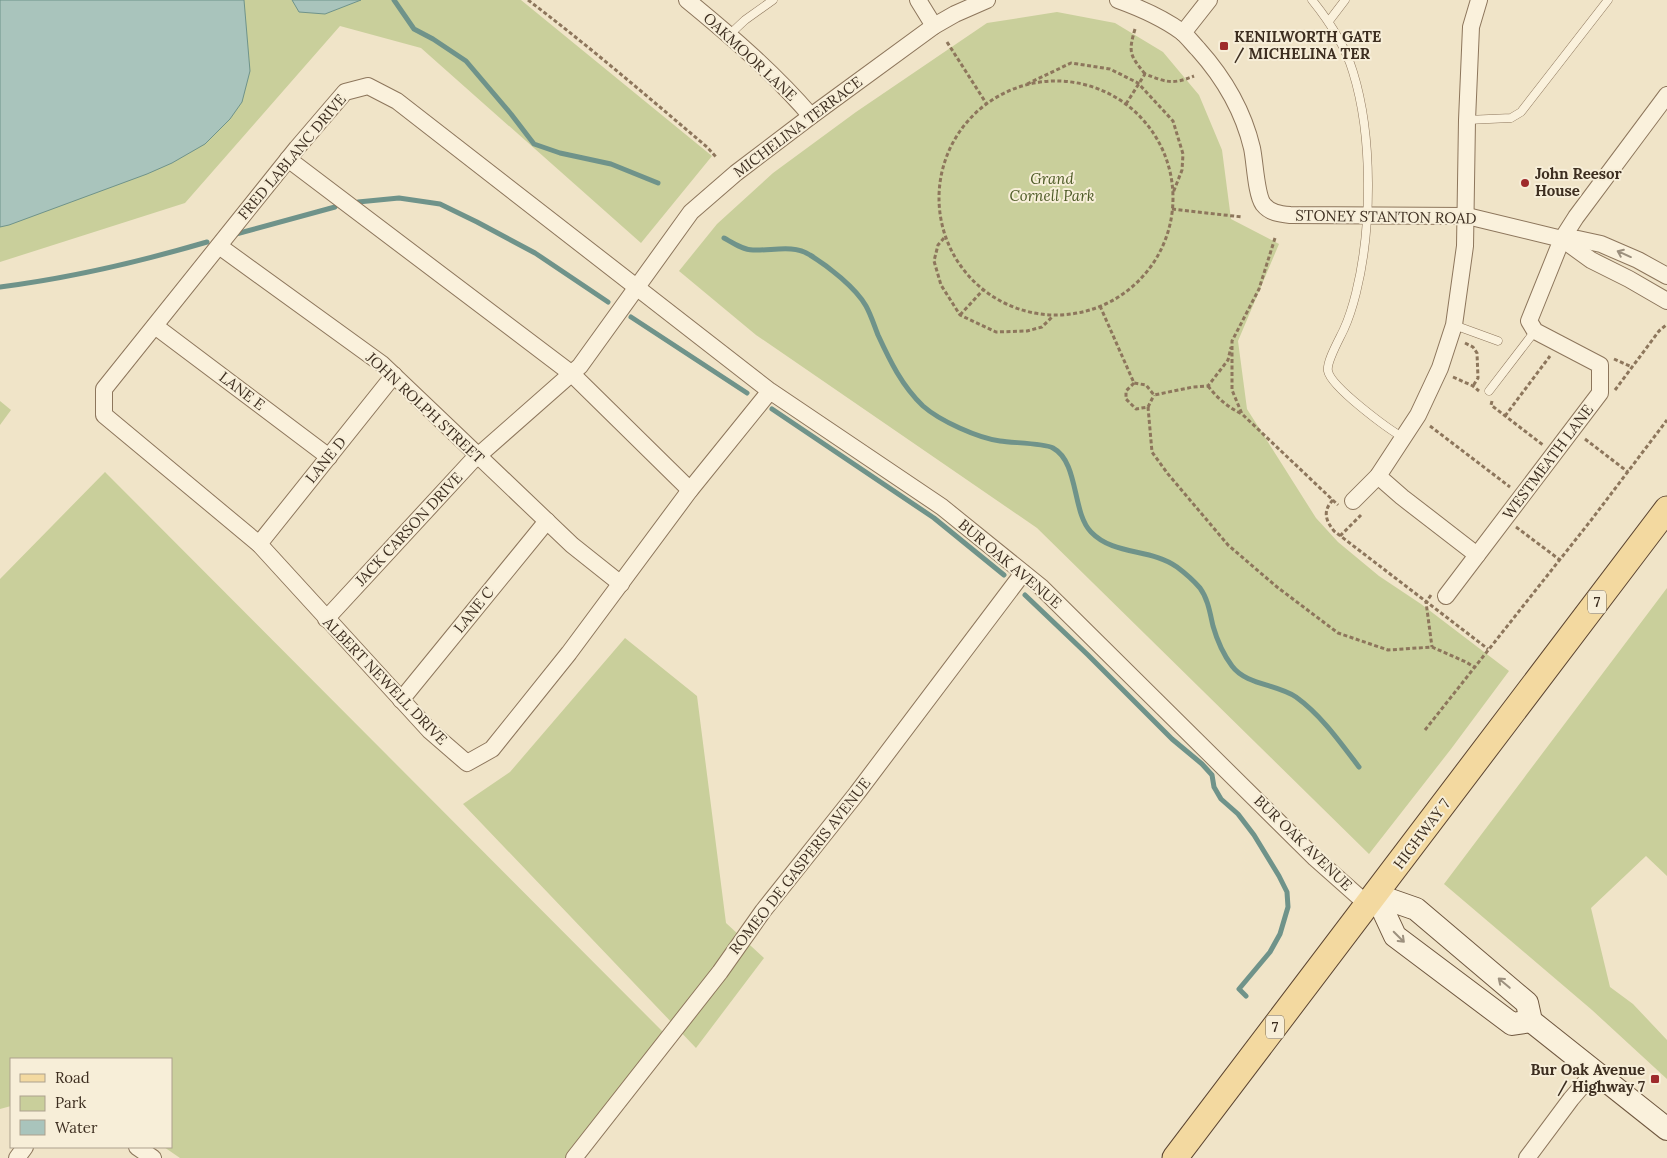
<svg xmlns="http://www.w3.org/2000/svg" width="1667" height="1158" font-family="Lora,serif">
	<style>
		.green { fill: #c9cf9b }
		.water { fill: #a9c4bc; stroke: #6f938a }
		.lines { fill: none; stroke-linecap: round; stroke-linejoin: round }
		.stream { stroke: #6f938a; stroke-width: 5 }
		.lane-casing { stroke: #8d765c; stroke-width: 9 }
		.street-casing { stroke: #8d765c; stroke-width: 18 }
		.secondary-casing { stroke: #6f573f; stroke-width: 24 }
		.primary-casing { stroke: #5b4430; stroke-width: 27 }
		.path { stroke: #8d765c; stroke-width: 3; stroke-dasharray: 4 2.5; stroke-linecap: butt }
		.lane { stroke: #faf1dc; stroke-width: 8 }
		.street { stroke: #faf1dc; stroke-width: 16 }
		.secondary { stroke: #faf1dc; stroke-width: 22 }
		.primary { stroke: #f3d9a0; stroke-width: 25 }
		.oneway { stroke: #9c907e }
		.poi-dot { fill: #9e2a2b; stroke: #f7eed8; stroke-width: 2 }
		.labels { text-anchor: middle; stroke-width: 4; stroke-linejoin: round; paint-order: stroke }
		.shield { fill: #f7eed8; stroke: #756857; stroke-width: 1 }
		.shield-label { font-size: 14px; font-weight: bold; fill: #3d2e20 }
		.poi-label { font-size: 15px; font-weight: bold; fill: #3d2e20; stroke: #f7eed8; text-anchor: start }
		.street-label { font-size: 15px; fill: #3d2e20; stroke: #f7eed8 }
		.park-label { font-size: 15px; font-style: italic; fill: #4d5a26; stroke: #f7eed8 }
	</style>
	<rect width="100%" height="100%" fill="#f0e4c8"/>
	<g class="green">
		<polygon points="0,0 521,0 712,156 641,243 421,48 340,26 185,203 0,262"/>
		<polygon points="1057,12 1115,23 1163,52 1199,95 1222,150 1231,219 1279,244 1238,341 1247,409 1316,518 1338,542 1379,576 1421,604 1509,671 1451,749 1369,854 1037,528 756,335 679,271 717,224 773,173 856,112 987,23"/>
		<polygon points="0,401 11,410 0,425"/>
		<polygon points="105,472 673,1042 583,1158 180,1158 164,1147 171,1147 171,1059 11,1059 11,1106 0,1109 0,579"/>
		<polygon points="1667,588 1667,876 1646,856 1591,908 1610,987 1633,1004 1667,1040 1667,1079 1592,1010 1444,884"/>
		<polygon points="625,638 697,696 726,923 764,958 696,1048 463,804 510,772"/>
	</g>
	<g class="water">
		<polygon points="0,0 244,0 250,71 242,102 230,119 205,144 172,163 147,174 9,225 0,227"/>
		<polygon points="292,0 361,0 325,14 299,12"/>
	</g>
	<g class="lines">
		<g class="stream">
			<polyline points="394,0 414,29 433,39 466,61 511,114 534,144 560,153 611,164 658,183"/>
			<polyline points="358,202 399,198 440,204 477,222 535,253 608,302"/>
			<polyline points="236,234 335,207"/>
			<path d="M 724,238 C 733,243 743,250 753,250 C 772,251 793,244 810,255 C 828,266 856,288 866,306 C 871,315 874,325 878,335 C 890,361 902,386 923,406 C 940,421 978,438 1000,441 C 1012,443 1044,443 1053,448 C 1079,462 1072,513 1091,532 C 1114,556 1151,548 1177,567 C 1185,573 1194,581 1200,588 C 1208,599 1210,613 1213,626 C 1217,640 1223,654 1232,666 C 1246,685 1277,684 1296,697 C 1321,715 1340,742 1359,767"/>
			<path d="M 0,287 C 70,278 139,262 207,242"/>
			<polyline points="631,317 747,393"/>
			<polyline points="772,409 934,518 1004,575"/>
			<polyline points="1025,595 1088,655 1172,739 1202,764 1212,775 1214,787 1221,799 1238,814 1254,835 1279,876 1287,892 1288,907 1280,934 1270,952 1239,989 1246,996"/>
		</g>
		<g class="lane-casing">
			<g id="lane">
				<path d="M 1312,0 C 1329,21 1345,45 1353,72 C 1373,136 1372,229 1356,293 C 1353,305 1349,318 1344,329 C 1340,338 1326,362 1328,371 C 1331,387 1388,429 1404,438"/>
				<polyline points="1329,21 1345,0"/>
				<polyline points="729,35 745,20 773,0"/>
				<polyline points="1467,120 1511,118 1521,112 1608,0"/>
				<polyline points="1454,325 1498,341"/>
				<polyline points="1489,391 1535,331"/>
			</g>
		</g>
		<g class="street-casing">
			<g id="street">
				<path d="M 687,0 C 731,36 774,73 811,116"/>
				<polyline points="918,0 934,26"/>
				<path d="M 1118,0 C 1140,8 1163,18 1182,32 C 1188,37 1193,44 1198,49 C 1224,78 1243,110 1252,148 C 1255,162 1256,194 1263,204 C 1270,213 1280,214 1290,215 L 1467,216 L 1562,239 L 1578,239 L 1601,244 L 1638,260 L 1667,276"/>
				<polyline points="1183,33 1209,0"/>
				<polyline points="288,159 572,374 690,490"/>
				<polyline points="1562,239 1591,260 1629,279 1667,301"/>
				<polyline points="219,246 382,364 572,545 621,584"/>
				<polyline points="155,326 329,457"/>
				<polyline points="770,391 690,490 569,653 492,749 467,763 430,731 259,544 104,415 104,389 297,148 345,92 368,86 397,101 770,391 942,507 1041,587 1315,858 1368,905"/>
				<polyline points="1378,476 1402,497 1477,555"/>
				<polyline points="1353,501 1378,476 1418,415 1440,368 1454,325 1465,246 1467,120 1471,27 1479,0"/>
				<polyline points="259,544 394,375"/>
				<polyline points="1446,596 1600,393 1600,365 1535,331 1529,321 1562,239 1576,217 1667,95"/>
				<polyline points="326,619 471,462 580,366 691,212 736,173 811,116 934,26 955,14 987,0"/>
				<polyline points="401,700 547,521"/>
				<polyline points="137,1147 153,1158"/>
				<polyline points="17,1158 25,1147"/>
				<polyline points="574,1158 720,972 763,911 857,793 1023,573"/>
				<polyline points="1527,1158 1571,1099 1595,1071"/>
			</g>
		</g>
		<g class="secondary-casing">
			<g id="secondary">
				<polyline points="1376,895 1416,909 1527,1003 1531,1021 1667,1129"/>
				<polyline points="1376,895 1395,936 1512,1024 1531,1021"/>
			</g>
		</g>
		<g class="primary-casing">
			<polyline id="primary" points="1175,1158 1667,509"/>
		</g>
		<g class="path">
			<path d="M 528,0 C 590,47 648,97 707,147 L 716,157"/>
			<path d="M 1135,29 C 1128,53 1130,55 1145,74"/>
			<polyline points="947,42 986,103"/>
			<circle cx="1056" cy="198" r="117"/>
			<polyline points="1027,84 1071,63 1110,69 1138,83 1173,121 1183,154 1182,170 1173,193"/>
			<path d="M 1126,104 L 1145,74 C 1166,82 1172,85 1194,76"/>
			<polyline points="1172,209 1242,217"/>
			<polyline points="944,238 938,245 934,261 941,285 960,315 996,332 1027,331 1042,327 1053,316"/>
			<polyline points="1275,238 1259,289 1232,341 1232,390 1242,414 1338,505"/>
			<polyline points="1100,306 1134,383 1146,385 1154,395 1193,387 1208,386 1228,360 1231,347"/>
			<polyline points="960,315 983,290"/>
			<polyline points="1465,343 1473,347 1477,353 1478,378 1473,386"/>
			<polyline points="1614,359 1632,367"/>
			<polyline points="1453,377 1473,386 1479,391"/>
			<polyline points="1134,383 1126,391 1126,399 1136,409 1148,407 1154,395"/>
			<path d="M 1208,386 C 1217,398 1229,408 1242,414"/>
			<polyline points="1615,390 1659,331 1666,325"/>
			<polyline points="1492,401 1491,405 1543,445"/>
			<polyline points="1148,407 1152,452 1168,474 1228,545 1277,587 1338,633 1388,650 1432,647 1466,662 1474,667"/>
			<polyline points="1505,416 1550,356"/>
			<polyline points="1430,426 1510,487"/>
			<polyline points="1585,439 1628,472"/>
			<path d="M 1333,500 C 1322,511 1326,521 1334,531 L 1488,649"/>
			<polyline points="1516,527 1560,560"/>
			<polyline points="1340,536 1361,515"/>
			<polyline points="1431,595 1426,602 1432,647"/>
			<polyline points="1425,730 1592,519 1667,420"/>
		</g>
		<use href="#lane" class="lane"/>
		<use href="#street" class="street"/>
		<use href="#secondary" class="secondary"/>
		<use href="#primary" class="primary"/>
	</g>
	<defs><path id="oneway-shaft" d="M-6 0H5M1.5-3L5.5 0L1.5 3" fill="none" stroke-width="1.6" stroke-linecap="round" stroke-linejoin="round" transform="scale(1.25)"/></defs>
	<g class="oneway">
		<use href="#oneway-shaft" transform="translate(1624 254) rotate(-156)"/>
		<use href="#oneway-shaft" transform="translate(1399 937) rotate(45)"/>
		<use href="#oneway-shaft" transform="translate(1504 983) rotate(-140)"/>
	</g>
	<g class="poi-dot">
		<rect x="1219" y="41" width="10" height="10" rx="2.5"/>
		<circle cx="1525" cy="183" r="5"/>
		<rect x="1650" y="1074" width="10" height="10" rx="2.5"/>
	</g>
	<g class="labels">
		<g class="shield">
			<rect x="1588" y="590.5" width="18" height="23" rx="4"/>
			<rect x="1266" y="1015.5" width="18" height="23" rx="4"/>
		</g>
		<g class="shield-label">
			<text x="1597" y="607">7</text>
			<text x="1275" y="1032">7</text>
		</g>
		<g class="poi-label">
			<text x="1234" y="42">KENILWORTH GATE<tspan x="1234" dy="17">/ MICHELINA TER</tspan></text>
			<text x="1535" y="179">John Reesor<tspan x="1535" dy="17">House</tspan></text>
			<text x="1645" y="1075" text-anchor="end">Bur Oak Avenue<tspan x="1645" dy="17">/ Highway 7</tspan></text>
		</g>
		<g class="street-label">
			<text transform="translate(750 57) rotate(43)" y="5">OAKMOOR LANE</text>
			<text transform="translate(798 127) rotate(-37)" y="5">MICHELINA TERRACE</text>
			<text transform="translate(292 157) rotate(-50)" y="5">FRED LABLANC DRIVE</text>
			<text transform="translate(1386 217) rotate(1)" y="5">STONEY STANTON ROAD</text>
			<text transform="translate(242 391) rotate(37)" y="5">LANE E</text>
			<text transform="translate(425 408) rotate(43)" y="5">JOHN ROLPH STREET</text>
			<text transform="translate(326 460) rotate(-51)" y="5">LANE D</text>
			<text transform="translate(1548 462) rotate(-53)" y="5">WESTMEATH LANE</text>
			<text transform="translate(409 529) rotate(-47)" y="5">JACK CARSON DRIVE</text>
			<text transform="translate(1010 564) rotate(40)" y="5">BUR OAK AVENUE</text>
			<text transform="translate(474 610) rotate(-51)" y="5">LANE C</text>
			<text transform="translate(385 681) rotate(46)" y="5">ALBERT NEWELL DRIVE</text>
			<text transform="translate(1422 834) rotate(-53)" y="5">HIGHWAY 7</text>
			<text transform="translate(1303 843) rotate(44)" y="5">BUR OAK AVENUE</text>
			<text transform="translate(800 866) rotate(-52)" y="5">ROMEO DE GASPERIS AVENUE</text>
		</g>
		<g class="park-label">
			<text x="1052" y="184">Grand<tspan x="1052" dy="17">Cornell Park</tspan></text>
		</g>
	</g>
	<rect x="10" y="1058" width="162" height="90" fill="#f7eed8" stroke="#ada18e"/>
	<rect x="20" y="1074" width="25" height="8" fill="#f3d9a0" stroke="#ada18e"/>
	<text x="55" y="1083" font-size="15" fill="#3d2e20">Road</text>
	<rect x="20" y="1096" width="25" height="15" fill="#c9cf9b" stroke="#ada18e"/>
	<text x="55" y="1108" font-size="15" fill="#3d2e20">Park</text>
	<rect x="20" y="1120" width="25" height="15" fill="#a9c4bc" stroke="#ada18e"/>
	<text x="55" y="1133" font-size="15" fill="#3d2e20">Water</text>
</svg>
